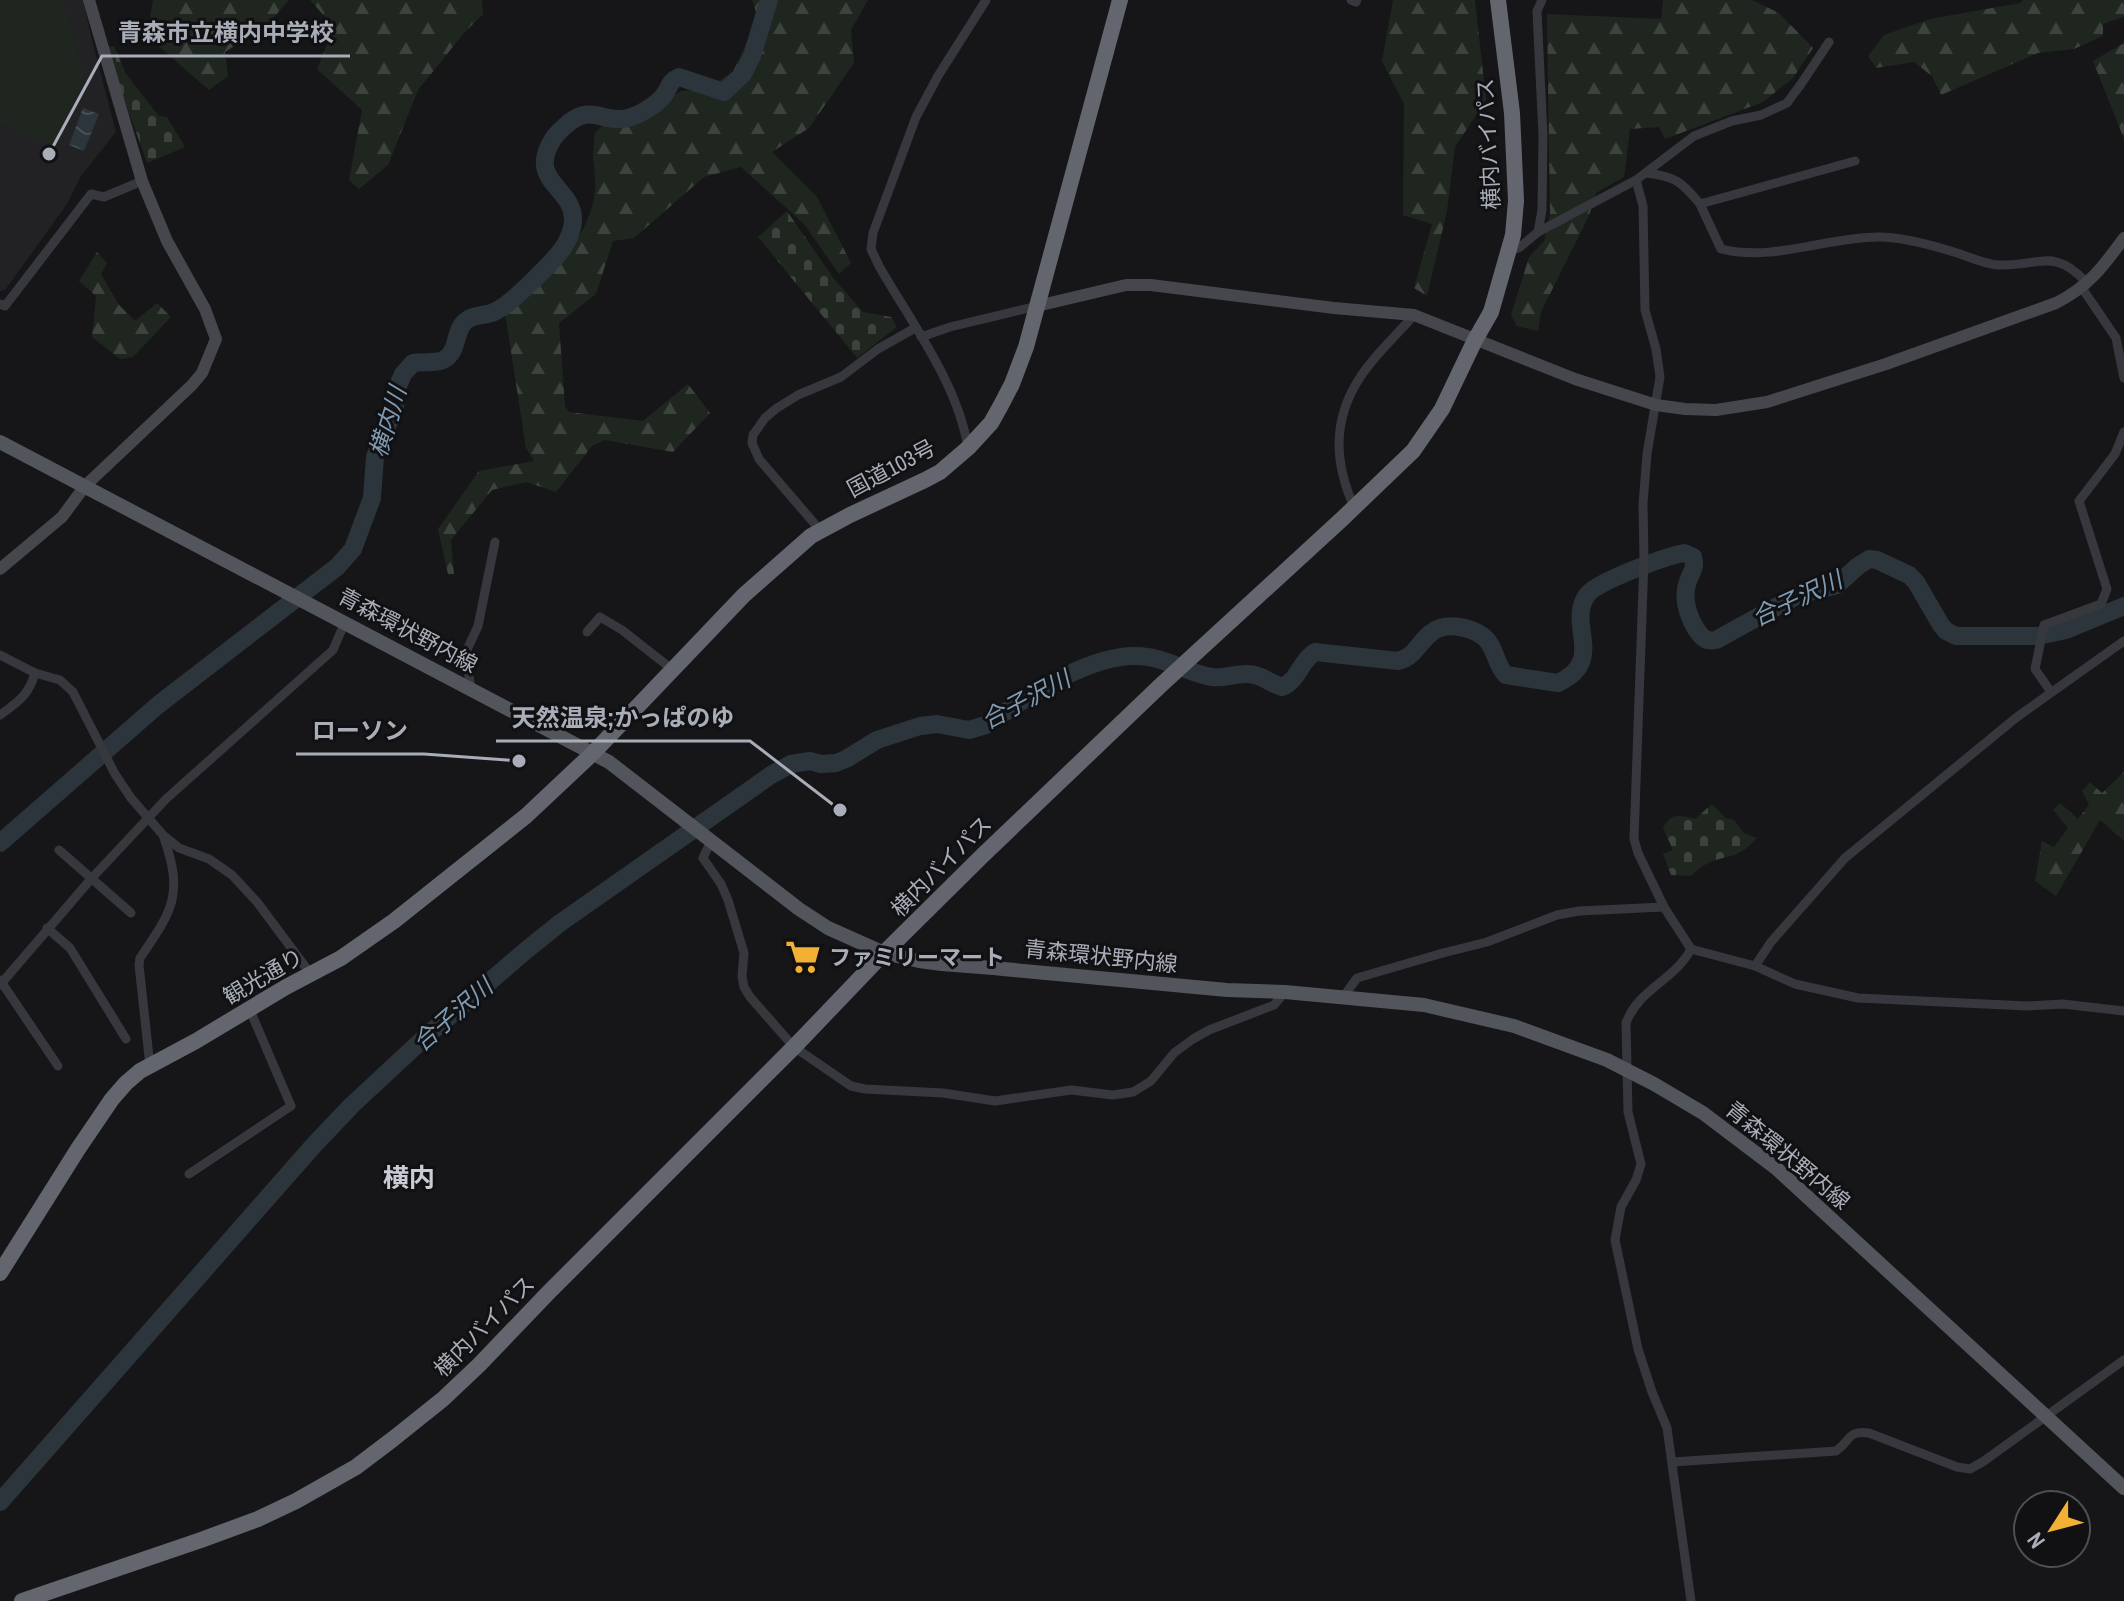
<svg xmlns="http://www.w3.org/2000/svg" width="2124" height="1601" font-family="'Archivo Narrow','Noto Sans JP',sans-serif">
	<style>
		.built { fill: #222225 }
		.forest { fill: url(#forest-firs) }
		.cemetery { fill: url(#cemetery-stones) }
		.garden { fill: #1e261f }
		.water { fill: url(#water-waves) }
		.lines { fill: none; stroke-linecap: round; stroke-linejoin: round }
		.river { stroke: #2c353c; stroke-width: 18 }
		.street { stroke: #37383d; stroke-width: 9 }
		.secondary { stroke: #45474d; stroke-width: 12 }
		.primary { stroke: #53555c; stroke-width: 14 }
		.highway { stroke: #63666e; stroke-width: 16 }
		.labels { text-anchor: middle; stroke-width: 6; stroke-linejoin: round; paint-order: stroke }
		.street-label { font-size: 22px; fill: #a8adb8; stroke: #111113 }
		.poi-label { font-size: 22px; font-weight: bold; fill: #a8adb8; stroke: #111113; text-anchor: start }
		.water-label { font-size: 24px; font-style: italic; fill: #7f9bb3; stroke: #111113 }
		.quarter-label { font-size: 26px; font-weight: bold; fill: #c9ccd4; stroke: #111113 }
		.leader { fill: none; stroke: #a8adb8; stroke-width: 3 }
		.callout-dot { fill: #a8adb8; stroke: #111113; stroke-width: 3 }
		.callout-label { font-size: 24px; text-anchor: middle; font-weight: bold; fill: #a8adb8; stroke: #111113; stroke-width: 6; stroke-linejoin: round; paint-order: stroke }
	</style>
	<defs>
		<pattern id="forest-firs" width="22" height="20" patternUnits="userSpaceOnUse" patternTransform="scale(2)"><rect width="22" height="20" fill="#1e261f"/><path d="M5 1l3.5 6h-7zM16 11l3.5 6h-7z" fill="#3c433d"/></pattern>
		<pattern id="cemetery-stones" width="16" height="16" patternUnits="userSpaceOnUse" patternTransform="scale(2)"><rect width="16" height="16" fill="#1e261f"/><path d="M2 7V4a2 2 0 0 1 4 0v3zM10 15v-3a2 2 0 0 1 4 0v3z" fill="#3c433d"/></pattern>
		<pattern id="water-waves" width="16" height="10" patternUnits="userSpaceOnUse" patternTransform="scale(2)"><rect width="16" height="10" fill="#2c353c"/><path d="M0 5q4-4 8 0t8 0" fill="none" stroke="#485056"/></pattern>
	</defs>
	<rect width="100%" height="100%" fill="#161618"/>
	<polygon class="built" points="0,0 83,0 92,40 116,132 81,176 67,204 5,290 0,291"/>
	<g class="forest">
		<polygon points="153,0 289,0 267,25 225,52 228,76 209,90 147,36"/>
		<polygon points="310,0 482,0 483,14 464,33 418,90 388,165 359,189 349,180 362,110 317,69 334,27"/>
		<path d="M 752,0 L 868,0 L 851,30 L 854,63 L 809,128 L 772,152 L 817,197 L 851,263 L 839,274 L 804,224 L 741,167 L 704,177 L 634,238 L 613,241 L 596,294 L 559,323 L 565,406 L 569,412 L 643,421 L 688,384 L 710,413 L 673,452 L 605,440 L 592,446 L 556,492 L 526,482 L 492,490 L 451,540 L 454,574 L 448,574 L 438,529 L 479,471 L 534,461 L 526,448 L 505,313 C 543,289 592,236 595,190 C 596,180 594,169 593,158 C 593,150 594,142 595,133 L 604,124 L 625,127 L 681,91 L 706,89 L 733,72 L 758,18 Z"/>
		<polygon points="1393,0 1475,0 1486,100 1455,147 1447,211 1427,296 1414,288 1432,224 1403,215 1404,104 1382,61"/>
		<polygon points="1663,0 1752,0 1779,13 1813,48 1793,78 1763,102 1665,139 1659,127 1630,129 1624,177 1596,193 1589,216 1541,312 1538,331 1517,326 1511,315 1529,257 1544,241 1550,214 1547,14 1661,19"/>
		<polygon points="2023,0 2124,0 2124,18 2123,17 2103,24 2103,36 2074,49 2038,53 1941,95 1932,76 1914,62 1876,68 1868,56 1884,35 1930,19 2020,3"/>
		<polygon points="2124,43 2124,139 2093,61"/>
		<polygon points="97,252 107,263 101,274 119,305 135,321 157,303 171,317 133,357 120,359 92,337 96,296 79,281"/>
		<polygon points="2124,772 2124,841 2100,820 2056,896 2035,881 2042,841 2054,847 2068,828 2053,810 2060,803 2078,819 2089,805 2082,791 2090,782 2102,793"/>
	</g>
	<g class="cemetery">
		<polygon points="114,46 126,74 159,116 167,117 185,147 147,163 106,48"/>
		<polygon points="787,211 834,279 863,312 891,317 897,327 857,358 758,237"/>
		<path d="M 1712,804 L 1726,818 L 1734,820 L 1744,833 L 1757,838 C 1753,841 1751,845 1747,848 C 1728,862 1712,854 1691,876 L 1671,875 L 1663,854 L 1673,850 L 1663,828 C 1670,813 1680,815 1695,819 Z"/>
	</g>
	<polygon class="garden" points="0,0 63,0 84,77 56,147 0,124"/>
	<polygon class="water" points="83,108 99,114 84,151 69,145"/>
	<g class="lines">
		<g class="river">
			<path d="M 0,843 L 158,705 L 337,567 L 353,549 L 372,498 L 375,457 L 395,406 L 398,386 L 403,374 L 413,363 C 422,361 434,364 443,360 C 460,352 453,329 467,320 C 475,314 488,316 496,311 C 511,304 553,262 563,248 C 568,241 573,229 573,220 C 574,187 526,182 553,139 C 556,134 561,130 565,126 C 591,102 602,124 628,118 C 639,115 657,105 664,95 C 670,87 669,81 679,77 L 724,92 L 743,74 L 752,56 L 769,0"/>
			<path d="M 0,1502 L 314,1145 L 351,1106 L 423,1039 L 524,952 L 560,923 L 771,775 L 791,764 L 810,761 L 821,764 L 836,763 L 846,759 L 877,740 L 920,726 L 937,724 L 969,730 L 986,725 C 1027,697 1096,648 1148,657 C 1170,660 1190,674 1212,677 C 1225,679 1236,673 1248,674 C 1261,674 1271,684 1282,687 C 1299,680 1300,661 1315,652 L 1398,661 C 1415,657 1418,643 1431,633 C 1445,621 1471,627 1484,637 C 1496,647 1495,665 1506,675 L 1558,683 C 1607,660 1566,625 1587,595 C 1595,582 1667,556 1684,553 L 1693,557 C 1696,568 1692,571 1688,581 C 1682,598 1687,614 1696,629 C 1702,638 1706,642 1716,640 L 1798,595 L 1837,585 L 1858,566 L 1869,559 L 1877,560 L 1909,575 L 1916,582 L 1941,625 L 1946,631 L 1956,636 L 2038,636 L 2066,630 L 2124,606"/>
		</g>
		<g class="street">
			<polyline points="1351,0 1356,2 1357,0"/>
			<path d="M 1646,173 C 1675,176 1682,182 1700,204 L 1855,161"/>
			<polyline points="1636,180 1643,206 1645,310 1656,349 1660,377 1647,454 1643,504 1644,560 1634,839 1638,853 1664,907 1691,949 1755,966 1795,984 1858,998 2027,1006 2063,1004 2124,1011"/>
			<path d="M 1700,204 L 1721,249 C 1774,262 1826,237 1879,237 C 1901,237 1935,246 1957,253 C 1970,257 1984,264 1998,265 C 2039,267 2053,246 2087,283"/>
			<polyline points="1538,232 1542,210 1543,136 1537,11 1542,0"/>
			<polyline points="1508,252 1520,247 1538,232 1636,180 1694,136 1732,121 1761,115 1787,103 1801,84 1829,42"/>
			<polyline points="2082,288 2116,338 2124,378"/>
			<polyline points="0,304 5,306 91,194 104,197 142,181"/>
			<polyline points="921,337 950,327 1037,306"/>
			<path d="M 968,448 C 958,384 911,322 879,266 L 871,249 L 873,233 L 916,117 L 938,76 L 986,0"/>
			<path d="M 1354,507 C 1334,462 1332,419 1361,376 C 1375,354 1397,335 1414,315"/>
			<polyline points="820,530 759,459 752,443 753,435 765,418 777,408 798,395 841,377 878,349 915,328"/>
			<polyline points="587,632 600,617 622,630 673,670"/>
			<polyline points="0,655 35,673 60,680 73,692 115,774 131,798 163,835 179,848 209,859 232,875 257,902 310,973"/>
			<polyline points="471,688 465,654 478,626 495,542"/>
			<polyline points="2051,692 2035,669 2044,625 2101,604 2107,589 2079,501 2115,454 2124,432"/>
			<path d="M 0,715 C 18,702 29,695 35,673"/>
			<polyline points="711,841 703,858 721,884 728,900 744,953 742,976 744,987 750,997 794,1047 851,1086 865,1089 943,1093 995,1101 1071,1090 1113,1095 1133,1092 1151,1081 1174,1053 1193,1039 1209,1030 1274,1005 1285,992"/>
			<polyline points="59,850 131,913"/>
			<polyline points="47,928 70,948 126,1039"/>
			<path d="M 1691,949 C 1674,981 1639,988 1626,1023 L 1628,1112 L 1641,1164 L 1636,1180 L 1621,1207 L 1615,1240 L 1638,1349 L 1652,1392 L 1667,1428 L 1691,1601"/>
			<polyline points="1755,966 1771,942 1845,858 2017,717 2124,641"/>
			<polyline points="0,980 58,1066"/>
			<polyline points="0,985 91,879 166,799 333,650 345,622"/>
			<polyline points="1344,996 1357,978 1443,953 1487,942 1557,915 1579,911 1664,907"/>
			<path d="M 150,1066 L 139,965 L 140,958 C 172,911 184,895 164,838"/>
			<polyline points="189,1174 291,1106 249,1008"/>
			<path d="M 1673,1462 L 1836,1451 C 1851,1441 1847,1430 1869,1433 L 1957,1467 L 1970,1469 L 1984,1461 L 2124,1360"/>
		</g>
		<g class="secondary">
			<path d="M 1037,306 L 1126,285 L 1151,285 L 1334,308 L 1414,315 L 1575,379 L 1656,405 L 1685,409 L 1716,410 L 1767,402 L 1886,364 L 2056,303 C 2088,287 2103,267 2124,238"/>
			<polyline points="0,569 62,517 85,486 192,385 202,373 216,339 205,309 167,241 142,181 89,0"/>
		</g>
		<polyline class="primary" points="0,442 609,762 799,909 828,928 884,953 919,961 942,964 993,968 1227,990 1285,992 1424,1005 1514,1026 1607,1060 1654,1084 1703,1113 1777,1169 2124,1488"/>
		<g class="highway">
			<polyline points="0,1273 78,1149 112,1099 126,1083 140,1071 196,1041 286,987 341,958 394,921 526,816 593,753 744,595 811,536 850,515 925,480 940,472 968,448 991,423 1000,407 1012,384 1026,347 1120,0"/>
			<polyline points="22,1601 201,1540 258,1519 296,1501 356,1467 393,1439 443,1399 479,1365 548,1293 794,1047 884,953 982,856 1161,685 1342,519 1413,451 1442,409 1475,340 1491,312 1513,235 1516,201 1512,113 1498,0"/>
		</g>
	</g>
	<defs>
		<g id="supermarket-bare" transform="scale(2.76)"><path d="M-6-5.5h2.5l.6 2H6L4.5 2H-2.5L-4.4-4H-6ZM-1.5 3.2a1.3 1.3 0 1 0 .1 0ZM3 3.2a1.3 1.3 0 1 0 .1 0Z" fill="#f2b134" stroke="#111113" stroke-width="2.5" paint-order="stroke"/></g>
	</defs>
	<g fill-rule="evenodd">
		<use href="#supermarket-bare" x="803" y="957"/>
	</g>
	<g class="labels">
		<g class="street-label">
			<text transform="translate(1488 144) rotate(-93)" y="8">横内バイパス</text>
			<text transform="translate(891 468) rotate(-28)" y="8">国道103号</text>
			<text transform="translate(408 630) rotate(28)" y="8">青森環状野内線</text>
			<text transform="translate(941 866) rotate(-45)" y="8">横内バイパス</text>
			<text transform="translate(1101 956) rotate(6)" y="8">青森環状野内線</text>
			<text transform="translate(263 976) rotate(-30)" y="8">観光通り</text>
			<text transform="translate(1788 1155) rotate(40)" y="8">青森環状野内線</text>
			<text transform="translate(484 1326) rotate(-45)" y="8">横内バイパス</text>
		</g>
		<g class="poi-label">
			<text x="829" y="965">ファミリーマート</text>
		</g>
		<g class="water-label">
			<text transform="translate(388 422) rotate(-73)" y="8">横内川</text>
			<text transform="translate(1797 599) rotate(-25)" y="8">合子沢川</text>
			<text transform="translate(1026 700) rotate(-28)" y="8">合子沢川</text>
			<text transform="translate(453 1015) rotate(-41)" y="8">合子沢川</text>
		</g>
		<g class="quarter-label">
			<text x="409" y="1187">横内</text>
		</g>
	</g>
	<path class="leader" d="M49 154L102 56H350M840 810L750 741H496M519 761L424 754H296"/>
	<g class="callout-dot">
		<circle cx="49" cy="154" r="8"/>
		<circle cx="840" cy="810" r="8"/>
		<circle cx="519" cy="761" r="8"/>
	</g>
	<g class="callout-label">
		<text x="226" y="41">青森市立横内中学校</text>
		<text x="623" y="726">天然温泉;かっぱのゆ</text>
		<text x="360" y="739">ローソン</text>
	</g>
	<g transform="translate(2052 1529) rotate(234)"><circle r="38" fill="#111113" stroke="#4d4f55" stroke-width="2"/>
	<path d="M0-6L14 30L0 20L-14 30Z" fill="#f2b134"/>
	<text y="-12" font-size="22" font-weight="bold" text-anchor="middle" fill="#a8adb8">N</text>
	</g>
</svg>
